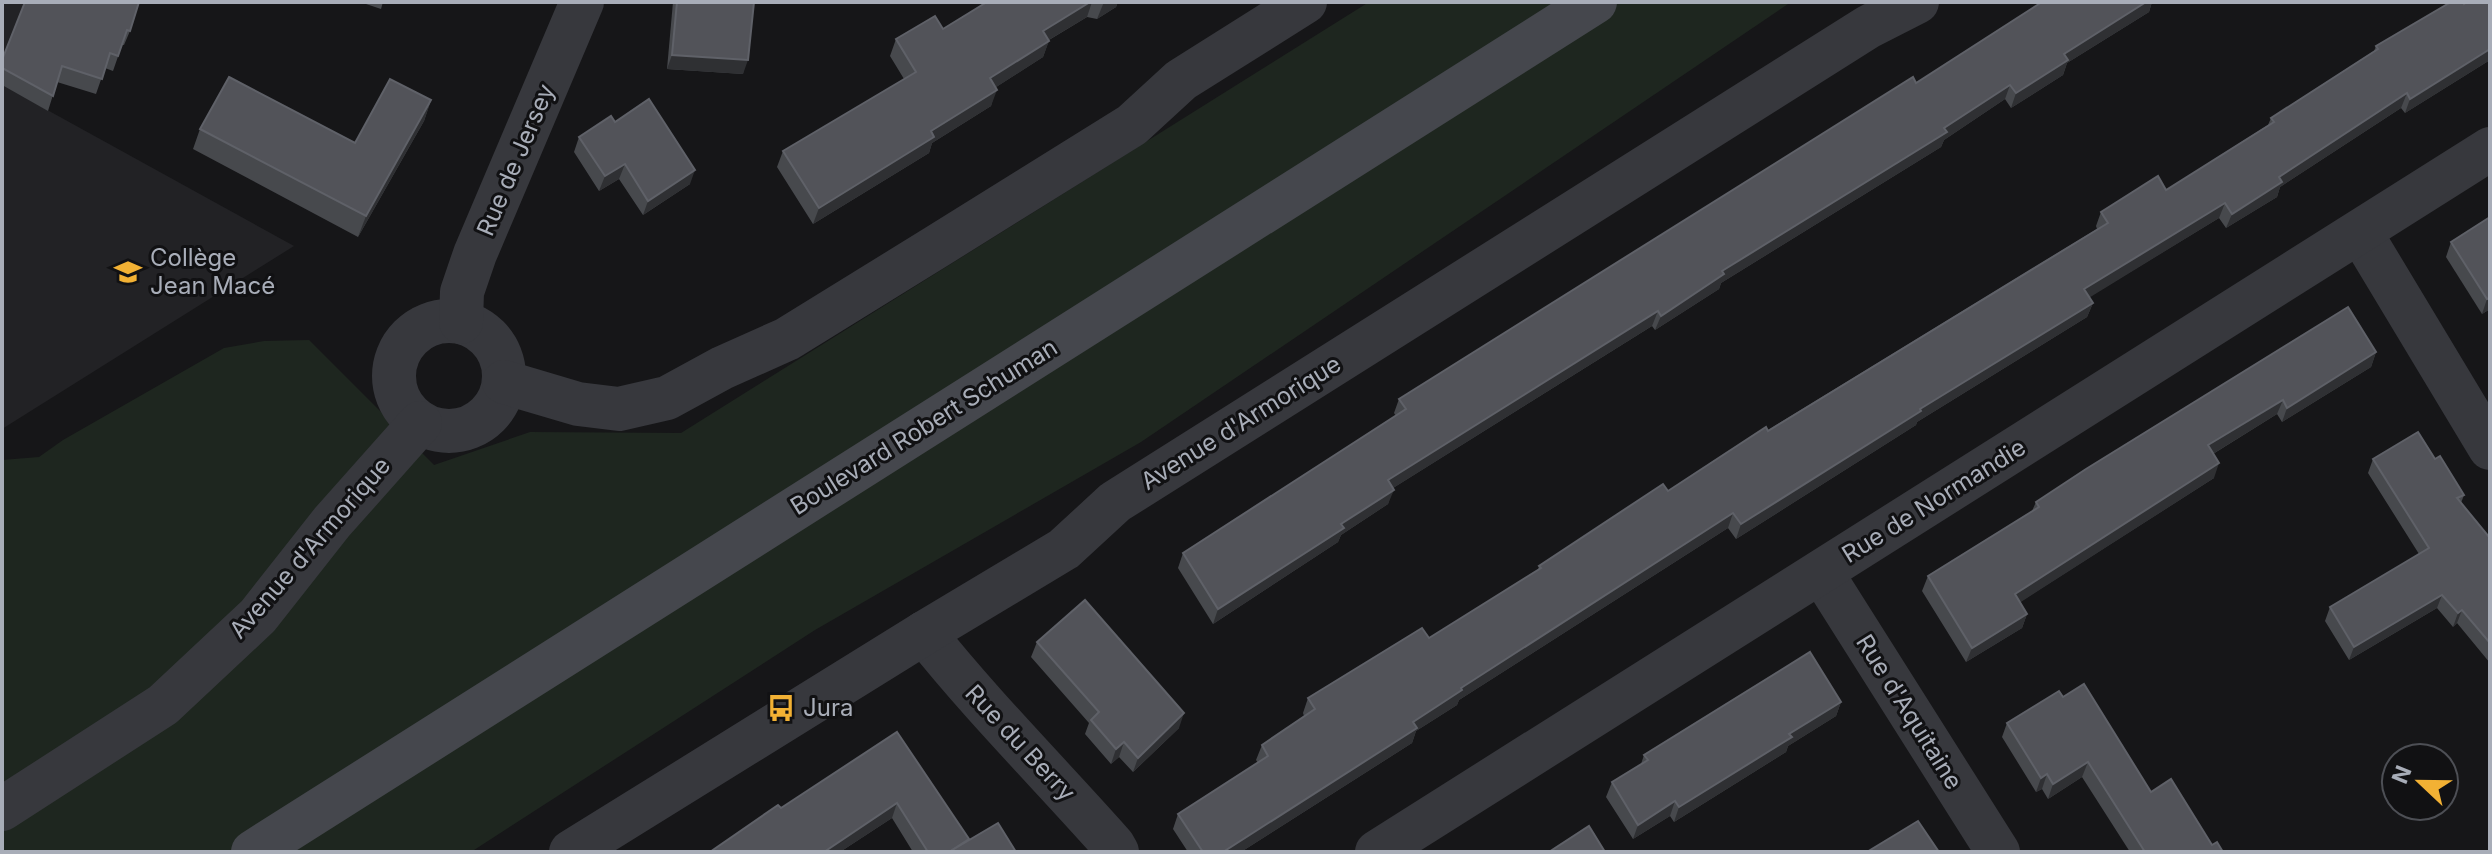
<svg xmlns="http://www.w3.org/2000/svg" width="2492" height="854" font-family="Inter,sans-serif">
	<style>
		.built { fill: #222225 }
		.green { fill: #1e261f }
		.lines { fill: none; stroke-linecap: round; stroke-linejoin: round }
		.minor { stroke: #37383d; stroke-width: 44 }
		.secondary { stroke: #45474d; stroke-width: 44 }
		.wall { fill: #47494d }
		.shaded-wall { fill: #2f3033 }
		.building { fill: #525359; stroke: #5f6168; stroke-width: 2 }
		.labels { text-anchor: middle; stroke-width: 6; stroke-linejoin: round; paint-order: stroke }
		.street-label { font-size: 24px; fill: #a8adb8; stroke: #111113 }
		.poi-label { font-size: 24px; fill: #a8adb8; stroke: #111113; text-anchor: start }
	</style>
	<rect width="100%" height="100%" fill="#161618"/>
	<g class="built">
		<polygon points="2,2 25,2 2,61"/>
		<polygon points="2,85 294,246 2,429"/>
	</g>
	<polygon class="green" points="1369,2 1791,2 1141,442 815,630 471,852 2,852 2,460 39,457 63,440 224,348 264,341 309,340 434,465 530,432 681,433"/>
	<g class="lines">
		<g class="minor">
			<polyline points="2360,232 2490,448"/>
			<circle cx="449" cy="376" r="55"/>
			<polyline points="461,322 462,292 475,254 582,2"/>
			<polyline points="504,382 578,404 619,409 667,398 722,368 787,339 936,247 1132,125 1181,80 1305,2"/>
			<polyline points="1821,572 1998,852"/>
			<path d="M 924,633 C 983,707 1050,774 1113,845 L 1117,852"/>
			<polyline points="2,809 163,705 258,616 332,522 420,423"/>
			<polyline points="571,852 924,633 1064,549 1115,502 1868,27 1917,2"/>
			<polyline points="1377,852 2490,149"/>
		</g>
		<polyline class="secondary" points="253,852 1595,2"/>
	</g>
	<g class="wall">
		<polygon points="25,2 130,31 124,45 122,45 113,71 105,68 96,94 57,82 48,111 2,85 2,60"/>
		<polygon points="360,2 383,2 381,9"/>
		<polygon points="673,2 754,2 743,74 667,69"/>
		<polygon points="987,2 1118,2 1116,7 1097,19 1087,17 1049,40 1043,57 996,87 991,106 932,143 929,153 813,224 777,167 783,151 904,79 890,56 896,39 943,29"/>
		<polygon points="2042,2 2152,2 2149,12 2067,63 2063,75 2011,108 2005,99 1944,140 1941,147 1721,283 1719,289 1655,330 1652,326 1393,488 1388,504 1341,535 1338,542 1213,624 1178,568 1183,553 1396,416 1394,413 1399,399 1916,83"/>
		<polygon points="2490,2 2490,60 2405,113 2401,108 2280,187 2277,197 2226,228 2219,218 2089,297 2093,303 2087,317 1917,422 1916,425 1736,539 1728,528 1459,700 1457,705 1416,731 1412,743 1241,852 1188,852 1173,829 1178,814 1258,763 1256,760 1262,745 1304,716 1303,713 1308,698 1429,638 1538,570 1539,566 1668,491 2097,229 2096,226 2101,212 2166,190 2268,125 2271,118 2374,51 2376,46 2464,4"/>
		<polygon points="431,100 424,121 358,237 193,149 200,129 355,143"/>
		<polygon points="615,122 690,184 643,215 619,179 599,191 574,152 579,137"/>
		<polygon points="2490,217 2490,309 2482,314 2446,257 2451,242"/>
		<polygon points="2376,352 2371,367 2282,422 2277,414 2213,454 2214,478 2020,602 2027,614 2022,628 1966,662 1922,591 1928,576 2032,511 2036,502"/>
		<polygon points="2373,459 2435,459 2464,495 2461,503 2490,538 2490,663 2457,623 2453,627 2437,608 2349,660 2325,621 2330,607 2419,554 2368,473"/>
		<polygon points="1037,642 1179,728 1133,772 1119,757 1111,764 1085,734 1089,723 1031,657"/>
		<polygon points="2063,697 2151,792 2212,845 2223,852 2130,852 2082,777 2048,799 2042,789 2036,792 2002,737 2007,723"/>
		<polygon points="1841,702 1836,716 1788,746 1786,752 1674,822 1670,816 1633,839 1606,797 1612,782 1641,764 1644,755"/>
		<polygon points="897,732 969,839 1016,852 913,852 892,818 840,852 710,852 781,808"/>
	</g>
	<g class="shaded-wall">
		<polygon points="1090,2 1092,2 1087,17 1037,47 1043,31"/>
		<polygon points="1104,2 1118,2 1116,7 1097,19"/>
		<polygon points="2146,2 2152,2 2149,12 2067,63 2063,75 2011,108 2016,93 2064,54"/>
		<polygon points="1049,41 1043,57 984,95 990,78"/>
		<polygon points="2490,49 2490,60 2405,113 2410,99"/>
		<polygon points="672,55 748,60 743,74 667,69"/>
		<polygon points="2010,85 2005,99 1944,140 1941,147 1721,283 1719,289 1655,330 1661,316 1722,271 1944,128"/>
		<polygon points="997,90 991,106 932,143 929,153 813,224 819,208 931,131"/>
		<polygon points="2407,93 2401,108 2280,187 2277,197 2226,228 2232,214 2279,177"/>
		<polygon points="431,100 424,121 358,237 366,216"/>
		<polygon points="625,164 619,179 599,191 605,176"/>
		<polygon points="695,170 690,184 643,215 648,201"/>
		<polygon points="2225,203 2219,218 2079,304 2084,289"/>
		<polygon points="2490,298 2490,309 2482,314 2487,299"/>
		<polygon points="2093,303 2087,317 1917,422 1916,425 1736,539 1741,524 1920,409"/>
		<polygon points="1658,311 1652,326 1382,495 1388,480"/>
		<polygon points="2376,352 2371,367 2282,422 2287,408"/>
		<polygon points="2283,400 2277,414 2203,460 2208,445"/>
		<polygon points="2219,463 2214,478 2010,609 2015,594"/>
		<polygon points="1394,490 1388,504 1341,535 1338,542 1213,624 1218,609 1341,524"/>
		<polygon points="1733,513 1728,528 1459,700 1457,705 1416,731 1412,743 1241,852 1223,852 1461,688"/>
		<polygon points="2442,595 2437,608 2349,660 2354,647"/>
		<polygon points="2462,610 2457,623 2453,627 2458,613"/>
		<polygon points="2027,614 2022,628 1966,662 1972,648"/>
		<polygon points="1841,702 1836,716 1788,746 1786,752 1674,822 1679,807 1789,734"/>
		<polygon points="1184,713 1179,728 1133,772 1138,758"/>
		<polygon points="1124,742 1119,757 1111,764 1116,749"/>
		<polygon points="2088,762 2082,777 2048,799 2053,784"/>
		<polygon points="2047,774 2042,789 2036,792 2041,778"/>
		<polygon points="1675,801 1670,816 1633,839 1638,825"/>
		<polygon points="897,803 892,818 840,852 824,852"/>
	</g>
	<g class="building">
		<polygon points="25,2 139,2 130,31 127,30 118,56 110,53 102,79 62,66 53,96 2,68 2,60"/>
		<polygon points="677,2 754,2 748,60 672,55"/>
		<polygon points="987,2 1090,2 1043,31 1049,41 990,78 997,90 931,131 934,137 819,208 783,151 916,72 896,39 935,16 943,29"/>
		<polygon points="2042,2 2146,2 2064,54 2068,60 2016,93 2010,85 1944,128 1947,132 1722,271 1724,274 1661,316 1658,311 1388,480 1394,490 1341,524 1344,528 1218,609 1183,553 1406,409 1399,399 1913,77 1916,83"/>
		<polygon points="2451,2 2463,2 2464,4 2467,2 2490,2 2490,49 2410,99 2407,93 2279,177 2282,182 2232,214 2225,203 2084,289 2093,303 1920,409 1921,411 1741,524 1733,513 1461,688 1462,690 1413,722 1417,728 1223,852 1203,852 1178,814 1268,756 1262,745 1315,709 1308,698 1422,628 1429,638 1541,568 1539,566 1663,484 1668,491 1766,427 1768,431 2108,223 2101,212 2158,176 2166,190 2274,122 2271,118 2378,49 2376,46"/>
		<polygon points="229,77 355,143 390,79 431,100 366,216 200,129"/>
		<polygon points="649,99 695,170 648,201 625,164 605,176 579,137 611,116 615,122"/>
		<polygon points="2490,217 2490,298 2487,299 2451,242"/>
		<polygon points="2348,307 2376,352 2287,408 2283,400 2208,445 2219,463 2015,594 2027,614 1972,648 1928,576 2039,507 2036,502 2086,469"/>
		<polygon points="2418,432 2435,459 2440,456 2464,495 2457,498 2490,538 2490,643 2462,610 2458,613 2442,595 2354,647 2330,607 2429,548 2373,459"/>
		<polygon points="1085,600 1184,713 1138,758 1124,742 1116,749 1091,720 1099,712 1037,642"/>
		<polygon points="1810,652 1841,702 1789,734 1792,737 1679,807 1675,801 1638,825 1612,782 1648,760 1644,755"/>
		<polygon points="2084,684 2151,792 2171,779 2212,845 2217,842 2223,852 2145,852 2088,762 2053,784 2047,774 2041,778 2007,723 2059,691 2063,697"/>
		<polygon points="897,732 969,839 949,852 928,852 897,803 824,852 710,852 778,805 781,808"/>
		<polygon points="1918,821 1939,852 1867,852"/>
		<polygon points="998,823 1016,852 949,852"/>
		<polygon points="1589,826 1605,852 1549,852"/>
	</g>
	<defs>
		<g id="school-bare" transform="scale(2.16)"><path d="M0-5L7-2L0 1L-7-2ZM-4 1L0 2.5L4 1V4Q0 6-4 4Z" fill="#f2b134" stroke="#111113" stroke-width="2.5" paint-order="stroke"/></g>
		<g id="bus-bare" transform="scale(2.16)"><path d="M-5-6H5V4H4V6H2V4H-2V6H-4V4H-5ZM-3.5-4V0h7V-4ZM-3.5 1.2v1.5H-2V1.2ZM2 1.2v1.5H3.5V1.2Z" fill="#f2b134" stroke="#111113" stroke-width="2.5" paint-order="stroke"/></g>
	</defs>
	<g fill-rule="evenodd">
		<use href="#school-bare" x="128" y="272"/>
		<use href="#bus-bare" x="781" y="708"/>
	</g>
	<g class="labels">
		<g class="street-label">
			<text transform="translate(516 160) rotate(-67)" y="8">Rue de Jersey</text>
			<text transform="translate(1241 423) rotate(-32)" y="8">Avenue d'Armorique</text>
			<text transform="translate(924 427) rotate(-32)" y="8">Boulevard Robert Schuman</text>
			<text transform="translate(1934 501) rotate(-32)" y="8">Rue de Normandie</text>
			<text transform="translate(310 548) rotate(-49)" y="8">Avenue d'Armorique</text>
			<text transform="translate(1909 712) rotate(58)" y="8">Rue d'Aquitaine</text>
			<text transform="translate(1020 743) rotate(47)" y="8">Rue du Berry</text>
		</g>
		<g class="poi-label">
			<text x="150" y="266">Collège<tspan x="150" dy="28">Jean Macé</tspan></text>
			<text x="803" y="716">Jura</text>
		</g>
	</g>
	<rect width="2492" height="854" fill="none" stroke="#a8adb8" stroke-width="8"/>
	<g transform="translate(2420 782) rotate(292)"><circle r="38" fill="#111113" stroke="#4d4f55" stroke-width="2"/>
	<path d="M0-6L14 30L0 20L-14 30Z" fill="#f2b134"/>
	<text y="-12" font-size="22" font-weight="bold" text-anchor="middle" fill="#a8adb8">N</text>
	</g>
</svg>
